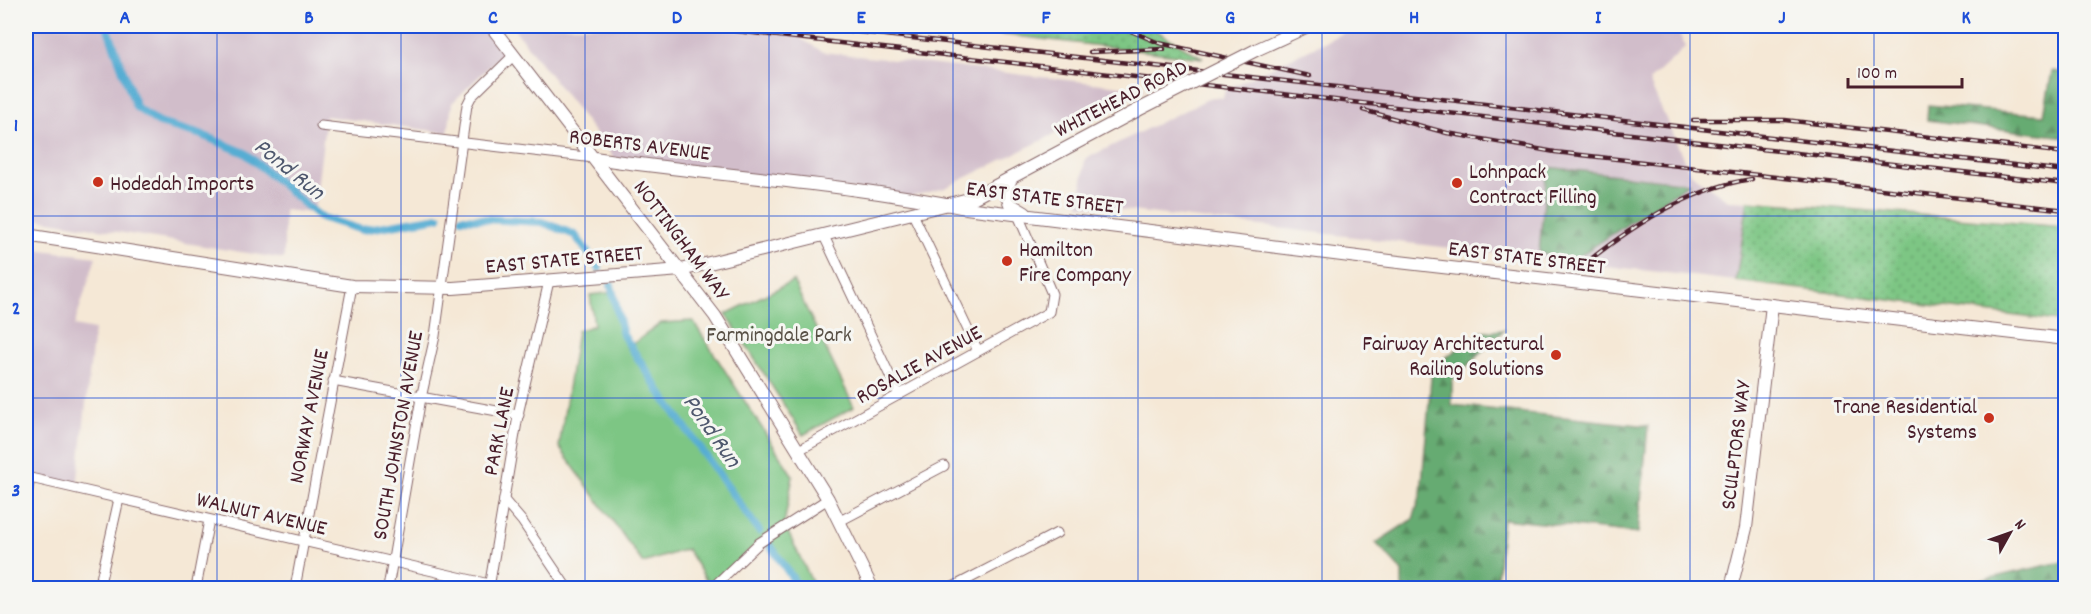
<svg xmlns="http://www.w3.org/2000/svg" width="2091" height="614" font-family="Dekko,sans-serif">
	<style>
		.industrial { fill: #d1bdca }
		.grass { fill: url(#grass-dots); stroke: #647258; stroke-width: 1.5 }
		.forest { fill: url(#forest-firs); stroke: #58654e; stroke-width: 1.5 }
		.park { fill: #7dc684; stroke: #647258; stroke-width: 1.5 }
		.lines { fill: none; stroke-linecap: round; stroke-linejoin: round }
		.canal { stroke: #57add3; stroke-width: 8 }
		.minor-casing { stroke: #866567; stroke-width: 11 }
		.tertiary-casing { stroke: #866567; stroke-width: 14 }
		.minor { stroke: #fff; stroke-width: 9 }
		.tertiary { stroke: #fff; stroke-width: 12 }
		.rail-casing { stroke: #4a1f2b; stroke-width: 4.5 }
		.rail { stroke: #f6f6f2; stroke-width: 2; stroke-dasharray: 7; stroke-linecap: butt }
		.tertiary-bridge-casing { stroke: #866567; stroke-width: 14; stroke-linecap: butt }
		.tertiary-bridge { stroke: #fff; stroke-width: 12 }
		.grid { fill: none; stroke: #1d4ed8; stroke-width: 1.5; stroke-opacity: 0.55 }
		.poi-dot { fill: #c8321e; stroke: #f6f6f2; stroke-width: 2 }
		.labels { text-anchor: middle; stroke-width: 6; stroke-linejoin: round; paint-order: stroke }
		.street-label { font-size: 22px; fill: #4a1f2b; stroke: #f6f6f2 }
		.poi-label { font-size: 22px; fill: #4a1f2b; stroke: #f6f6f2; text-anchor: start }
		.park-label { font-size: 22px; fill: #595146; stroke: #f6f6f2 }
		.water-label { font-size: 24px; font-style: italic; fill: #4f586e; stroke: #f6f6f2 }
		.neatline { fill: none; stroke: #1d4ed8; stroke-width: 2 }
		.grid-label { font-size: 20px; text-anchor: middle; font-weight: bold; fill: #1d4ed8 }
	</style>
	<defs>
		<pattern id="grass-dots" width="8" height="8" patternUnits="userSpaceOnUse" patternTransform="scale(1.5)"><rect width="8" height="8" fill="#7dc684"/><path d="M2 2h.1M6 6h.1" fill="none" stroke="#68a06c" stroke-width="1.8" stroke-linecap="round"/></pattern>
		<pattern id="forest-firs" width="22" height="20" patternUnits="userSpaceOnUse" patternTransform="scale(1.5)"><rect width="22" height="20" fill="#66ab72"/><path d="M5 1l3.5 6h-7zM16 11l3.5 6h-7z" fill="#568b5e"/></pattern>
	</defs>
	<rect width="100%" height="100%" fill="#f6f6f2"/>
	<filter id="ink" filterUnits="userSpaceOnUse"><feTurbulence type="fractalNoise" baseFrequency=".0167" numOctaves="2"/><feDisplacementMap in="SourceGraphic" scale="12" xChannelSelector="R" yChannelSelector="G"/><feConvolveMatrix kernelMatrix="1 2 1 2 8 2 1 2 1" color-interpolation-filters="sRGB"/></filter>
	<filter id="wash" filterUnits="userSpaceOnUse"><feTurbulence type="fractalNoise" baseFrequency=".008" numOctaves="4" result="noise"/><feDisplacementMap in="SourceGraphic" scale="24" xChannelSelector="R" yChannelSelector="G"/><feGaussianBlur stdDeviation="1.35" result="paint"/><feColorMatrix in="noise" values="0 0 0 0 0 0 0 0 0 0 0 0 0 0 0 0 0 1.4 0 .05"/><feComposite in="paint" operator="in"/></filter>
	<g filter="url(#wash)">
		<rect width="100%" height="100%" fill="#f5e8d6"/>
		<g class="industrial">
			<polygon points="26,26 481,26 503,53 452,103 448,133 326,116 314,213 284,210 284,259 26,217"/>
			<polygon points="512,26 780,26 823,52 1146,89 945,188 909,197 615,159"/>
			<polygon points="1357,26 1675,26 1686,47 1649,81 1690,173 1729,201 1748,201 1736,281 1079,205 1085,159 1212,97 1223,98 1225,90"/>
			<polygon points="26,248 96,257 74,326 94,330 77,487 26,476"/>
		</g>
		<g class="grass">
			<polygon points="931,26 1148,26 1203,58"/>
			<polygon points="1748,201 2065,227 2065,322 1736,281"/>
		</g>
		<g class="forest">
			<polygon points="2052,71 2065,73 2065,137 1927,120 1928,105 2044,115"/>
			<polygon points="1547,167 1689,183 1575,259 1539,253"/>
			<polygon points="1504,330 1452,381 1452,405 1648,426 1638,533 1503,519 1496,588 1402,588 1402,571 1376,543 1413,519 1421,494 1432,367 1482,332"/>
			<polygon points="2065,562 2065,588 1946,588 2052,564"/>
		</g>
		<g class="park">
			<polygon points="793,281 854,407 803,435 726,314"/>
			<polygon points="614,292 627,348 661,323 693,321 793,476 784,524 815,588 801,588 762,539 710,586 687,549 643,563 559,447 577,331 594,325 590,295"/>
		</g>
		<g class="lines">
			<g class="canal">
				<polyline points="107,26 136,107 159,123 202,135 245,153 320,217 362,230 439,217"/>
				<polyline points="462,218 542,222 575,235 599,268"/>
				<polyline points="611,285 623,335 660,392 759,531"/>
				<polyline points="768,542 799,588"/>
			</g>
		</g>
	</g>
	<g filter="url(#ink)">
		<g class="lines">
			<g class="minor-casing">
				<g id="minor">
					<polyline points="321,126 594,158"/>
					<polyline points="913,214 978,351"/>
					<polyline points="824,236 899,395"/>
					<polyline points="333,381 519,415"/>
					<polyline points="799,450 1049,312 1052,294 1018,215"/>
					<polyline points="26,477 489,584"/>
					<polyline points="26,500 30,478"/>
					<polyline points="504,500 522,521 567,588"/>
					<polyline points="840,521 944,466"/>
					<polyline points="99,588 119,499"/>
					<polyline points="196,588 209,520"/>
					<polyline points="295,588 352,286"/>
					<polyline points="388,588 421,398 435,336 467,105 471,97 514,55"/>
					<polyline points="489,588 519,410 549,281"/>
					<polyline points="712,588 759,543 828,499"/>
					<polyline points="951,588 1057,533"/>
				</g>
			</g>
			<g class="tertiary-casing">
				<g id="tertiary">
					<polyline points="491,26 715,316 828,499 872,588"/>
					<polyline points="1258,49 1308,26"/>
					<path d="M 594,158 C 718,176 843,183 966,208 L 1390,261 L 2066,339"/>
					<polyline points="1011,178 1006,194 1010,204 1025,213"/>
					<polyline points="26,235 352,286 453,288 681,270 973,198 1138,110"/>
					<polyline points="1731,588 1746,528 1772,305"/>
				</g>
			</g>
			<use href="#minor" class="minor"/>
			<use href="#tertiary" class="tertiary"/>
			<g class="rail-casing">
				<g id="rail">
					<polyline points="655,26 699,31"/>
					<polyline points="692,26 2066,184"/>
					<polyline points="807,26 2066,171"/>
					<polyline points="1119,26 1159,43 1310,76"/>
					<polyline points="1090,52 1164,49"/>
					<polyline points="1363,110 1447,133 1555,152 2066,210"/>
					<polyline points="1693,120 1785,120 2066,153"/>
					<path d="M 1586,263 C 1633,225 1691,188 1752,179"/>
				</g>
			</g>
			<use href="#rail" class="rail"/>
			<g class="tertiary-bridge-casing">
				<polyline id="tertiary-bridge" points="1138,110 1258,49"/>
			</g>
			<use href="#tertiary-bridge" class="tertiary-bridge"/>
		</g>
	</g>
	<path class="grid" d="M 217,26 L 217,588M 401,26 L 401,588M 585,26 L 585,588M 769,26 L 769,588M 953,26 L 953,588M 1138,26 L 1138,588M 1322,26 L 1322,588M 1506,26 L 1506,588M 1690,26 L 1690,588M 1874,26 L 1874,588M 26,216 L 2066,216M 26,398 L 2066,398"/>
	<g class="poi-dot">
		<circle cx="98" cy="182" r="6"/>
		<circle cx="1457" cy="183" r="6"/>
		<circle cx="1007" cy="261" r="6"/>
		<circle cx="1556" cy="355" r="6"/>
		<circle cx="1989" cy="418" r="6"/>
	</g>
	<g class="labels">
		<g class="street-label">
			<text transform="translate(1120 97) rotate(-27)" y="8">WHITEHEAD ROAD</text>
			<text transform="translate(640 143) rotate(7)" y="8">ROBERTS AVENUE</text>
			<text transform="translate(1045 196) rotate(7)" y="8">EAST STATE STREET</text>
			<text transform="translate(683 239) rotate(53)" y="8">NOTTINGHAM WAY</text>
			<text transform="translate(1527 256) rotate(7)" y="8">EAST STATE STREET</text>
			<text transform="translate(564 258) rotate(-5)" y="8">EAST STATE STREET</text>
			<text transform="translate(918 363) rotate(-29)" y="8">ROSALIE AVENUE</text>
			<text transform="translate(307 416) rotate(-79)" y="8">NORWAY AVENUE</text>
			<text transform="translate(497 431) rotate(-79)" y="8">PARK LANE</text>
			<text transform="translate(396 435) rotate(-80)" y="8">SOUTH JOHNSTON AVENUE</text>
			<text transform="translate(1734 445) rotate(-83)" y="8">SCULPTORS WAY</text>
			<text transform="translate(262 512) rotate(13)" y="8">WALNUT AVENUE</text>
		</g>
		<g class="poi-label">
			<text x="1469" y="178">Lohnpack<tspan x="1469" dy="25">Contract Filling</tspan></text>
			<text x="110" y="190">Hodedah Imports</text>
			<text x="1019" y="256">Hamilton<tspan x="1019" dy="25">Fire Company</tspan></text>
			<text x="1544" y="350" text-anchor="end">Fairway Architectural<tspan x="1544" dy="25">Railing Solutions</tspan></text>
			<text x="1977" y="413" text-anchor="end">Trane Residential<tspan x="1977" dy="25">Systems</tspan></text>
		</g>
		<g class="park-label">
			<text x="779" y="341">Farmingdale Park</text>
		</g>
		<g class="water-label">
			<text transform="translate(290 168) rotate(39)" y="8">Pond Run</text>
			<text transform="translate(713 430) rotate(55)" y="8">Pond Run</text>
		</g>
	</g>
	<rect width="2091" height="614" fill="none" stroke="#f6f6f2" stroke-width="66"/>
	<g transform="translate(2010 533) rotate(50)" stroke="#f6f6f2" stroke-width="4.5" paint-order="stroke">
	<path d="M0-4.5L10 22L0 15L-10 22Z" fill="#4a1f2b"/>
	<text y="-9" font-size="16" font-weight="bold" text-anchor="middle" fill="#4a1f2b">N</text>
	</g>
	<path d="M1848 78v9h114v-9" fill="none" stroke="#4a1f2b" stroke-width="3"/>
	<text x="1857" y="78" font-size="18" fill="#4a1f2b" stroke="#f6f6f2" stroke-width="4.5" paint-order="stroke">100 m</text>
	<rect x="33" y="33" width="2025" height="548" class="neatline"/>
	<g class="grid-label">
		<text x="125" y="23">A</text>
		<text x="309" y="23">B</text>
		<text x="493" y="23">C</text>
		<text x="677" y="23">D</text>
		<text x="861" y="23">E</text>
		<text x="1046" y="23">F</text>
		<text x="1230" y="23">G</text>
		<text x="1414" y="23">H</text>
		<text x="1598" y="23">I</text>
		<text x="1782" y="23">J</text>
		<text x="1966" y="23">K</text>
		<text x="16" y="131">1</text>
		<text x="16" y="314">2</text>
		<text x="16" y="496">3</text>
	</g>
</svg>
